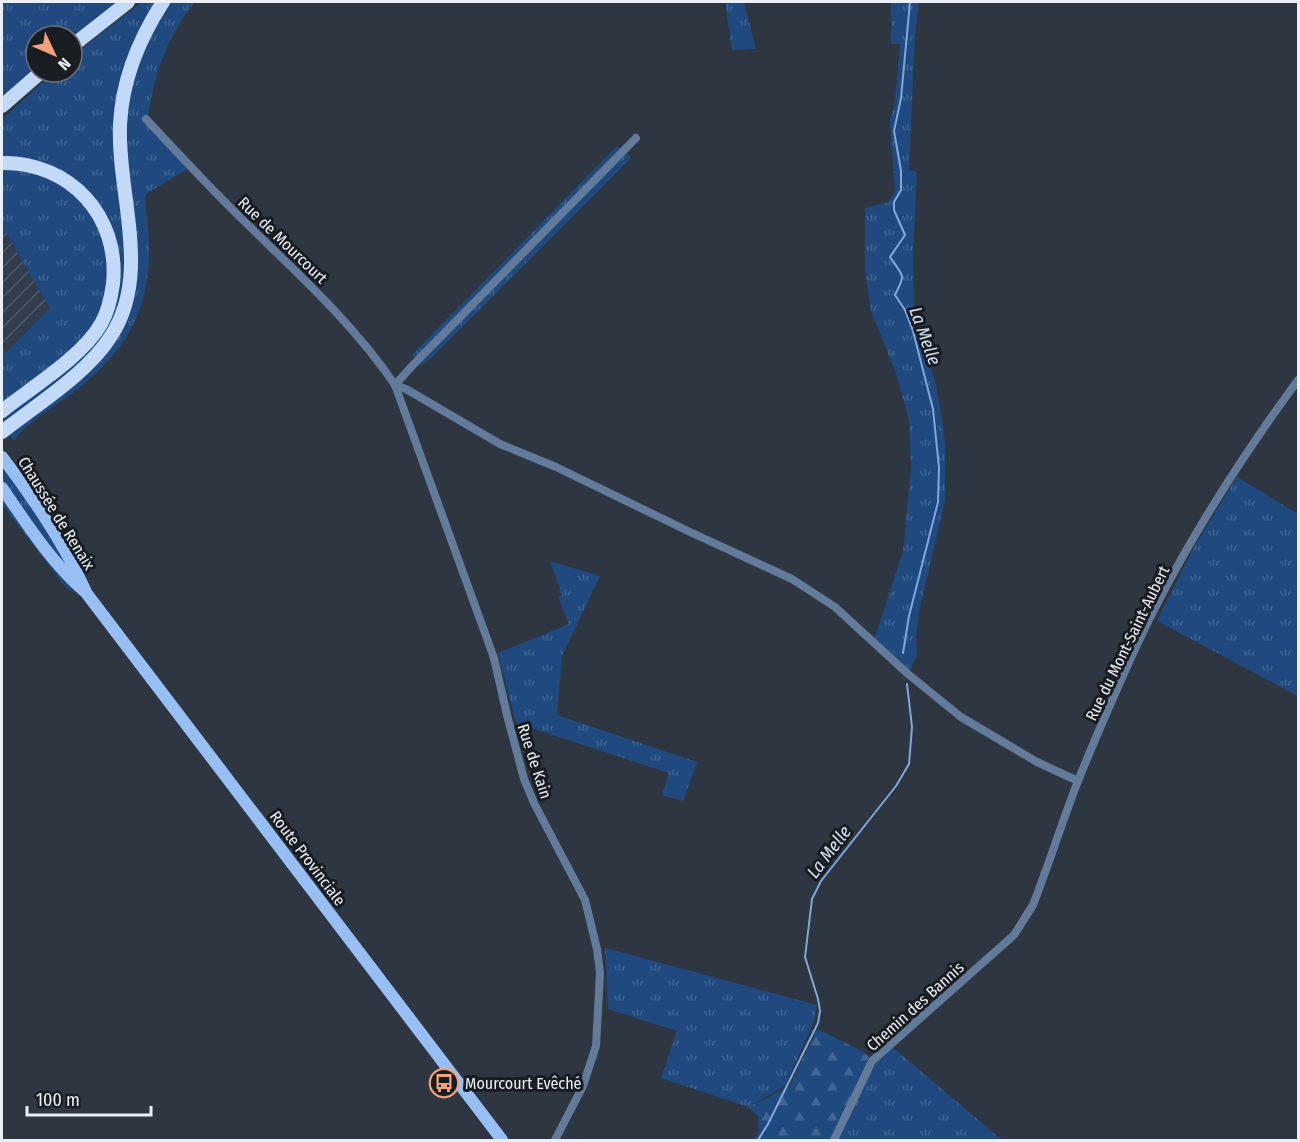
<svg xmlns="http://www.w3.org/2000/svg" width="1300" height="1142" font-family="'Fira Sans Condensed',sans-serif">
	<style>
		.industrial { fill: url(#industrial-furrows) }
		.grass { fill: url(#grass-tufts) }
		.forest { fill: url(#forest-firs) }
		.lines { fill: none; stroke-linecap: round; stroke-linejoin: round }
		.stream { stroke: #80a8dd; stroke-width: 2 }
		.street { stroke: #637b9a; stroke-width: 8 }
		.primary { stroke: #98bff3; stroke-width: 12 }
		.highway { stroke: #c2d9f8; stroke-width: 14 }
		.labels { text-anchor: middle; stroke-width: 6; stroke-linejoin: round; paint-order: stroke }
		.street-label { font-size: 16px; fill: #ebf0f8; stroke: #191d22 }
		.poi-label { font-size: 16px; fill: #ebf0f8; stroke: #191d22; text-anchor: start }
		.water-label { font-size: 18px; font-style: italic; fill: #d3e2f5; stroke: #191d22 }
	</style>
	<defs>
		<pattern id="industrial-furrows" width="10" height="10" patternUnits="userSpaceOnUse" patternTransform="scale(1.5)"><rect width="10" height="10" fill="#313d4e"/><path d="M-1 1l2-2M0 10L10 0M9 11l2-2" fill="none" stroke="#4f5968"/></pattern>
		<pattern id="grass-tufts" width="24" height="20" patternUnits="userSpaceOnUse" patternTransform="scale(1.5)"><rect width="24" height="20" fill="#204a7f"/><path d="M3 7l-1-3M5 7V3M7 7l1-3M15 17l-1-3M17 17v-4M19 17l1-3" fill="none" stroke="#416492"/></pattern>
		<pattern id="forest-firs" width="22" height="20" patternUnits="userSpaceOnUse" patternTransform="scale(1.5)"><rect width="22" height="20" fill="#204a7f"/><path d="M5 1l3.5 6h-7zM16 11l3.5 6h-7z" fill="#416492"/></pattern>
	</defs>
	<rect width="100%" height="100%" fill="#2d3641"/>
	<polygon class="industrial" points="2,231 6,233 50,308 7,352 2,350"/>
	<g class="grass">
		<polygon points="2,2 120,2 72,40 72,36 36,36 36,70 2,100"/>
		<path d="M 142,2 L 195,2 C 168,35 153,76 148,118 L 194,165 L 146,194 C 145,211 149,227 149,244 C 151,311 125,352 74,392 C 58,404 23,425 14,441 L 2,427 L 2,350 L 7,352 L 50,308 L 6,233 L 2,231 L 2,119 L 54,72 L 72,72 L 72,56 Z"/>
		<polygon points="725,2 744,2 756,49 732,50"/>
		<polygon points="891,2 919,2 915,35 909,170 917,172 913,258 914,308 936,386 942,418 945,444 945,501 919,611 916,638 917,655 910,670 875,638 903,551 911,467 909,420 897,376 871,311 865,270 865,208 889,202 895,191 890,120 895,103 900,44 891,44"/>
		<polygon points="617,146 631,158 432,357 420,366 412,355"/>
		<polygon points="2,465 22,493 81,586 2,482"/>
		<polygon points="1237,477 1298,514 1298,696 1157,621 1194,547"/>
		<polygon points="2,496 74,592 67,589 2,504"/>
		<polygon points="550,561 600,576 562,656 557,715 697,762 683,801 662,795 669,773 516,723 498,653 569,624 558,597 562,595"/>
		<polygon points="605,948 817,1005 813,1024 785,1086 748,1107 661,1078 677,1031 608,1009"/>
		<polygon points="891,1046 1002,1140 838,1140 856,1099 874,1065"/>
	</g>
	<polygon class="forest" points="817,1029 862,1051 869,1057 831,1140 753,1140 759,1133 758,1116 748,1107 789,1087"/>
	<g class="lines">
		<g class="stream">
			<path d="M 903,653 L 909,616 L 938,502 L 939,468 L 933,409 L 913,331 L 905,310 L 895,295 C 906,273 904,278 890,257 L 905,235 L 894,210 L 894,202 L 901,190 L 901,171 L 894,131 L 901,98 L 910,2"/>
			<polyline points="758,1140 768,1124 818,1023 820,1011 818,999 805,957 812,899 821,881 896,786 909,764 912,727 907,684"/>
		</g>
		<g class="street">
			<path d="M 146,119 C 178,153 210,188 244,221 C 297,273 353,323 395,385 L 494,658 L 507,715 L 524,779 L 534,803 L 585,900 L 597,949 L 600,973 L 596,1046 L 583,1086 L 555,1140"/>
			<polyline points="395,385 406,389 500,444 556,467 690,532 792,579 835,607 908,674 961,717 1037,762 1078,781"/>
			<polyline points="395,385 412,366 636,138"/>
			<path d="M 834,1140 L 872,1061 L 1014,935 L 1033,905 C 1049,864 1062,822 1078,781 C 1094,741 1112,700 1130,660 C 1174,562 1235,466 1298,380"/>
		</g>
		<g class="primary">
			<path d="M 2,457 C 34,499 65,545 87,594 L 502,1140"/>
			<path d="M 2,488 C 27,524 51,562 84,591"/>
		</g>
		<g class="highway">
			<polyline points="72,46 128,2"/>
			<polyline points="2,106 41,72"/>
			<path d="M 2,163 C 70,162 120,216 113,284 C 111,298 108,312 101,324 C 82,357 32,387 2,411"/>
			<path d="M 2,432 C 36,405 88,373 111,336 C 152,273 117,194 120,125 C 122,80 139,39 163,2"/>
		</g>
	</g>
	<defs>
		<g id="bus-ring" transform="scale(1.5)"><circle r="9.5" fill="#191d22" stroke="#f1a17c" stroke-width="1.5"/><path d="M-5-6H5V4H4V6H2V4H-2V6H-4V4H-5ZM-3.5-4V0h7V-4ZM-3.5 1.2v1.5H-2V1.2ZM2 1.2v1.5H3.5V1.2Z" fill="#f1a17c"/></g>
	</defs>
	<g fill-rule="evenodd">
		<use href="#bus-ring" x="444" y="1083"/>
	</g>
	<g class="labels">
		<g class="street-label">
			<text transform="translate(283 240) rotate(44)" y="6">Rue de Mourcourt</text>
			<text transform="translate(57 513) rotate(58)" y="6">Chaussée de Renaix</text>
			<text transform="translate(1127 643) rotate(-64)" y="6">Rue du Mont-Saint-Aubert</text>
			<text transform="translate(535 761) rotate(72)" y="6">Rue de Kain</text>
			<text transform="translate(308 858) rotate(53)" y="6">Route Provinciale</text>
			<text transform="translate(915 1006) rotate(-42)" y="6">Chemin des Bannis</text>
		</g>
		<g class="poi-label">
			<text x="465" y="1089">Mourcourt Evêché</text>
		</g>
		<g class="water-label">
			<text transform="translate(925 336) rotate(70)" y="6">La Melle</text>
			<text transform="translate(829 852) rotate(-53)" y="6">La Melle</text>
		</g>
	</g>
	<rect width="1300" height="1142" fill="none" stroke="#ebf0f8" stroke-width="6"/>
	<g transform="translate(54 54) rotate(134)"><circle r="28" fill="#191d22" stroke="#6d7178" stroke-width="1.5"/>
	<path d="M0-4.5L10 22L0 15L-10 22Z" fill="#f1a17c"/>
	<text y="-9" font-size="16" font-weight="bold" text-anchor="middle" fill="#ebf0f8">N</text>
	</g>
	<path d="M27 1106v9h124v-9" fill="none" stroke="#ebf0f8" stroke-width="3"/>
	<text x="36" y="1106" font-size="18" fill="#ebf0f8" stroke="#191d22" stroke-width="4.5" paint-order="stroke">100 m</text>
</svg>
